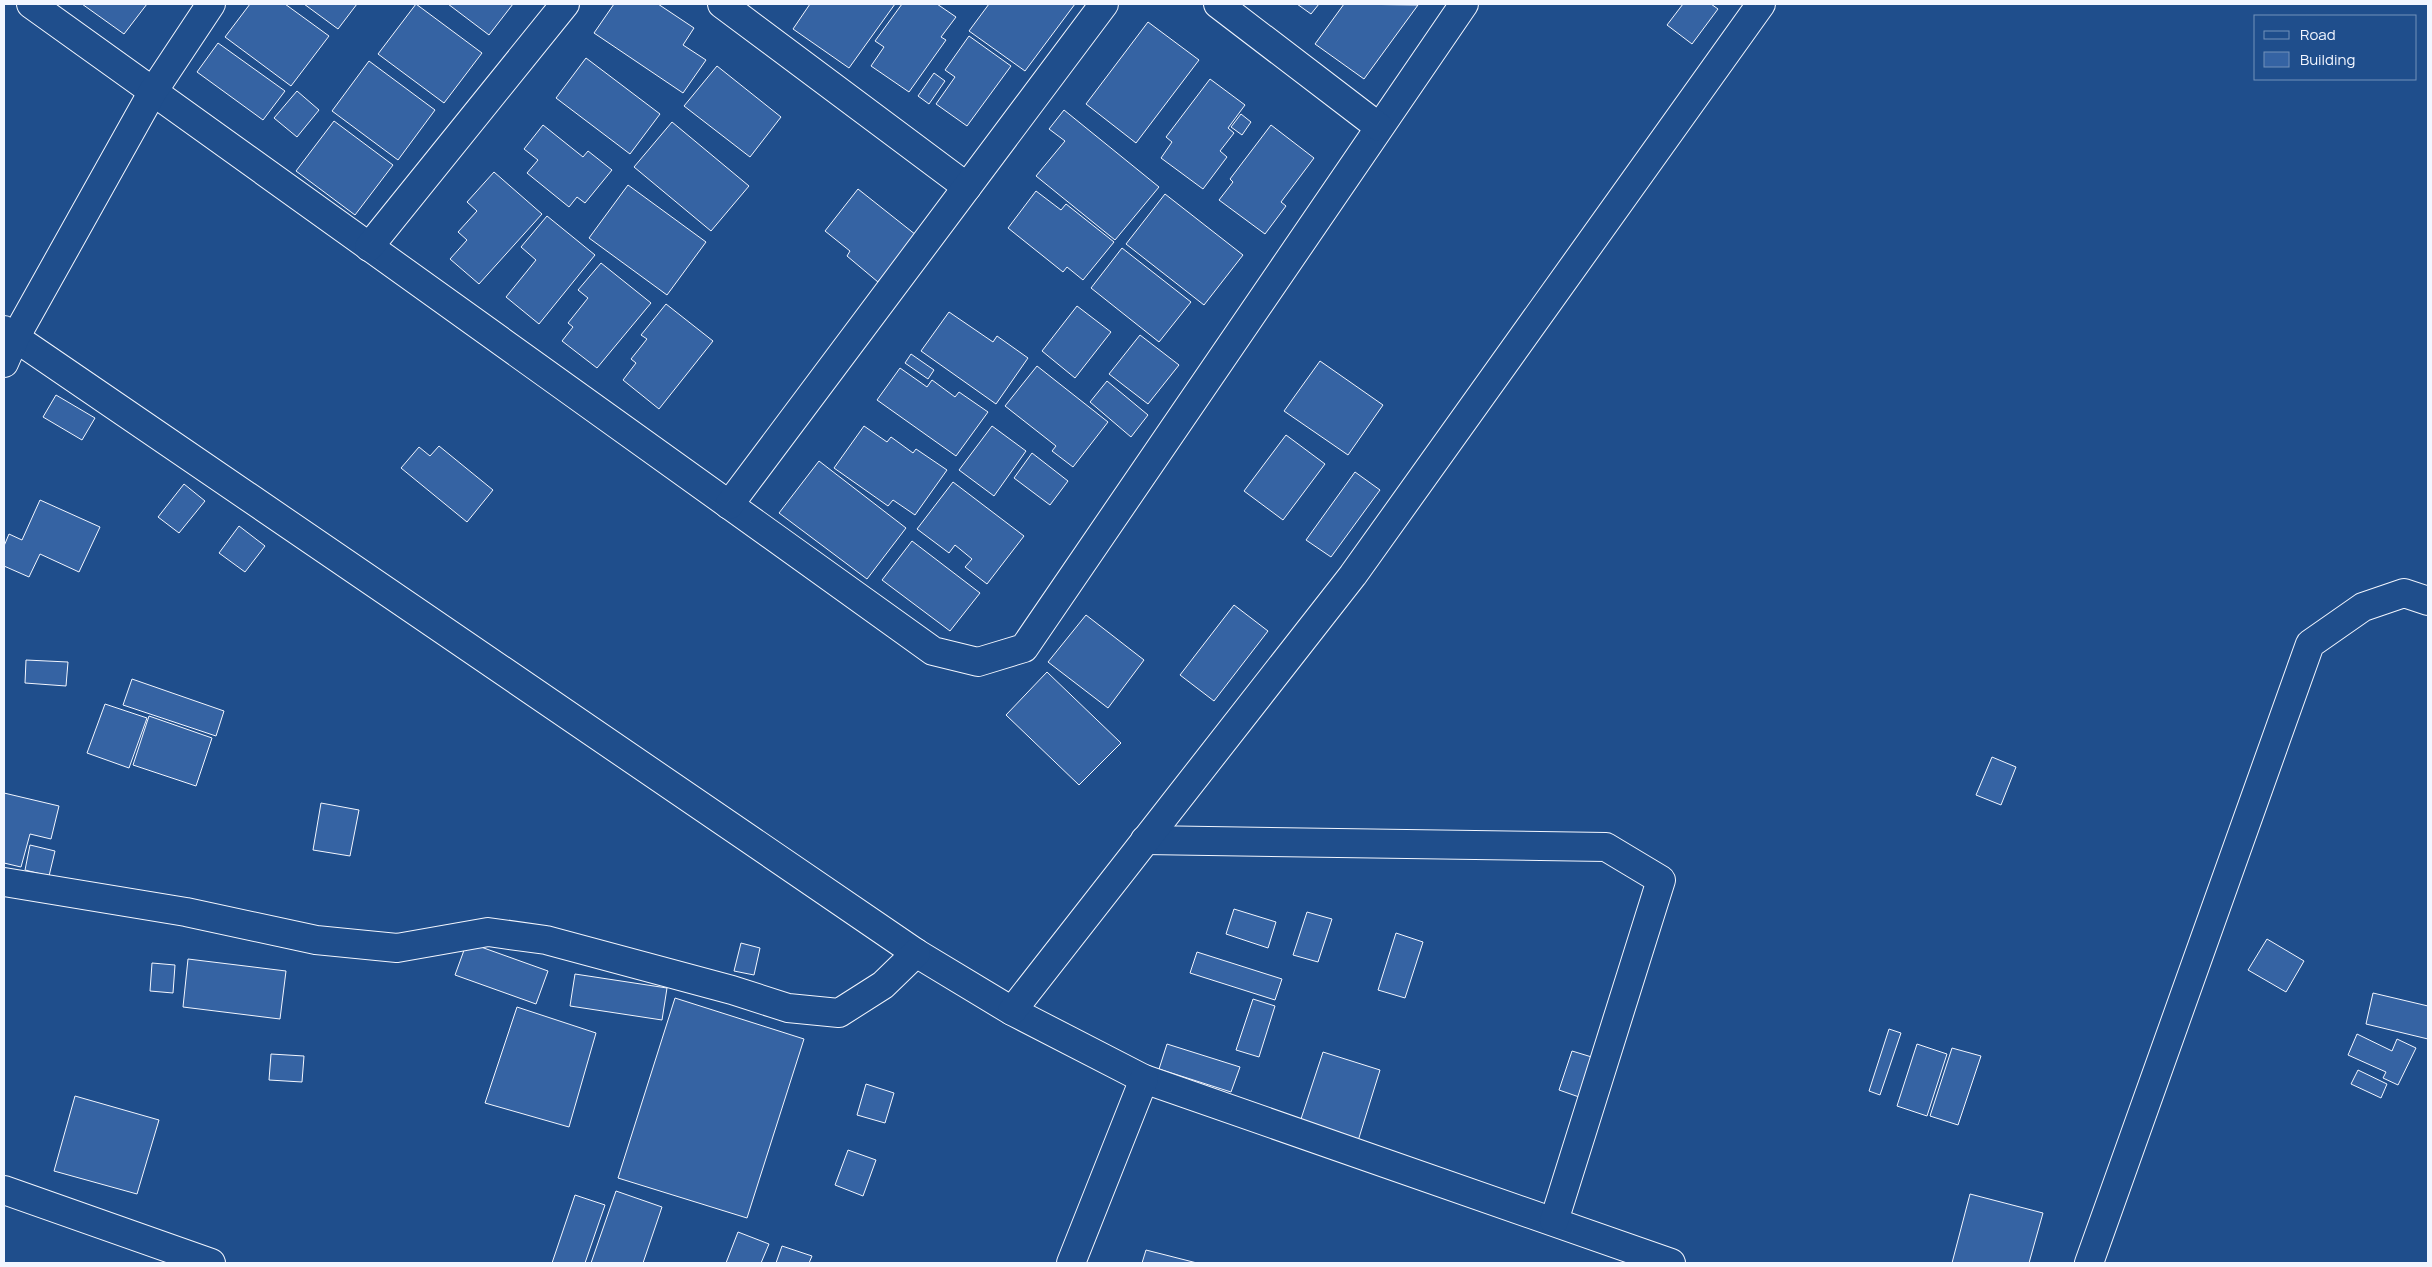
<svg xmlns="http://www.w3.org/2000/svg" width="2432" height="1267" font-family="Manrope,sans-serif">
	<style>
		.building { fill: #3563a3; stroke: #f2f6ff }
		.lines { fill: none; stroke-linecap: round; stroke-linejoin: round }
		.minor-casing { stroke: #f2f6ff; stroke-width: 30 }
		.minor { stroke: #1f4e8c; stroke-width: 28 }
	</style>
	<rect width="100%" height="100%" fill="#1f4e8c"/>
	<g class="building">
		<polygon points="82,4 147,4 124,34"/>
		<polygon points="250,4 285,4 329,36 291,86 225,37"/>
		<polygon points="304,4 357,4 338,29"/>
		<polygon points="416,4 482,53 444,103 378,54"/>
		<polygon points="448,4 513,4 489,35"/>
		<polygon points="614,4 658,4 694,28 683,45 706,60 683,93 594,33"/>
		<polygon points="810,4 895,4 849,68 793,29"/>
		<polygon points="902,4 937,4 956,17 941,37 946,40 909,92 871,66 884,47 875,41"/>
		<polygon points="989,4 1075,4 1025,71 969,31"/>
		<polygon points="1297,4 1319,4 1311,14"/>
		<polygon points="1344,4 1418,5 1364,79 1315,44"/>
		<polygon points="1683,4 1711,4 1718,9 1692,44 1667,25"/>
		<polygon points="1148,22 1199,60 1136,143 1086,104"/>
		<polygon points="969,36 1011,66 967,126 936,104 955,77 945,70"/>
		<polygon points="218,43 285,91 263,120 197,72"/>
		<polygon points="586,58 660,114 630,154 556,98"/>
		<polygon points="369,61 435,110 398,160 332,111"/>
		<polygon points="717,66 781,117 750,157 684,106"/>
		<polygon points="934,73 945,81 929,104 918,96"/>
		<polygon points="1210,79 1245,105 1228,128 1234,133 1220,151 1227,157 1203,189 1161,158 1172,142 1166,137"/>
		<polygon points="297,91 319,110 297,137 274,118"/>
		<polygon points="1064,110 1159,187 1115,240 1036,176 1065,141 1049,129"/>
		<polygon points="1241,114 1251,122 1242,135 1231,127"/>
		<polygon points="334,121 393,165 355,215 296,171"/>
		<polygon points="672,122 749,186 711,231 634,167"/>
		<polygon points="543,125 583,157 588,151 612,170 585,203 577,197 569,207 527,173 538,160 524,149"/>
		<polygon points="1271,125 1314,158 1281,202 1286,206 1265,234 1219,200 1233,182 1230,179"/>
		<polygon points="494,172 542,214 479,284 450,259 467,240 458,232 477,211 467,202"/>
		<polygon points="628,185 706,242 667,295 589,238"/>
		<polygon points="858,189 916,235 878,282 847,256 850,251 825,231"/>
		<polygon points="1036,191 1061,210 1066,204 1114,242 1083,280 1067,267 1063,272 1008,228"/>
		<polygon points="1165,194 1243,255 1204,305 1126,244"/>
		<polygon points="547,216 595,255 539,324 506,297 536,260 521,247"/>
		<polygon points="1122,248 1191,302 1159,342 1091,288"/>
		<polygon points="601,263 651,303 597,368 562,341 573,327 568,323 588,298 578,290"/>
		<polygon points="666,304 713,341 659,409 623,380 636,363 631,359 647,339 641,335"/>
		<polygon points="1077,306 1111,332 1075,378 1042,351"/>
		<polygon points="949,312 993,342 997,336 1028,358 996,404 921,351"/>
		<polygon points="1140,335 1179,365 1148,404 1109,374"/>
		<polygon points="911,354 934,370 928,379 905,363"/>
		<polygon points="1320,361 1383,405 1348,455 1284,411"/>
		<polygon points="1037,366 1108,422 1073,467 1052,451 1056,446 1005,406"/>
		<polygon points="900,368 927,387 932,380 955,397 959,392 988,412 956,456 877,400"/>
		<polygon points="1107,381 1148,415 1131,437 1090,402"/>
		<polygon points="56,395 95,418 82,440 43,417"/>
		<polygon points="864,426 887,442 891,437 913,453 916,449 947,470 915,515 893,500 888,506 834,468"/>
		<polygon points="992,426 1026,451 994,496 959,470"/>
		<polygon points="1286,435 1325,464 1283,520 1244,491"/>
		<polygon points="439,446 493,490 467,522 401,468 419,447 430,456"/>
		<polygon points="1032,453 1068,481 1050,505 1014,478"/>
		<polygon points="819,461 906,528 867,579 779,513"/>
		<polygon points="1355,472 1380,490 1331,557 1306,540"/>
		<polygon points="953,482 1024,536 987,584 965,567 972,559 955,545 949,553 917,529"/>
		<polygon points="184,484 205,501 179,533 158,517"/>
		<polygon points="40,500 100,527 79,572 40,554 29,577 4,566 4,546 9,534 22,540"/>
		<polygon points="239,526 265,546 245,572 219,553"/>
		<polygon points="912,541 980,593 950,631 882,580"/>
		<polygon points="1234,605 1268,631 1214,701 1180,675"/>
		<polygon points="1086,615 1144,660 1108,708 1048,662"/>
		<polygon points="26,660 68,662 66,686 25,683"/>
		<polygon points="1047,672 1121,743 1079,785 1006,715"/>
		<polygon points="132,679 224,711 216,736 123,705"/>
		<polygon points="105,704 147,718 129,768 87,753"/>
		<polygon points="149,716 212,738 196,786 133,765"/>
		<polygon points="1992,757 2016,767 2001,805 1976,795"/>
		<polygon points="4,793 59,806 51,839 30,834 21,867 4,863"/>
		<polygon points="321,803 359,810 350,856 313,850"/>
		<polygon points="30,845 55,851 49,876 25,870"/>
		<polygon points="1234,909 1276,922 1268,948 1226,934"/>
		<polygon points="1307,912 1332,919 1318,962 1293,955"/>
		<polygon points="1396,933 1423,942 1405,998 1378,990"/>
		<polygon points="2267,939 2304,961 2286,992 2248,970"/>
		<polygon points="467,942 548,971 536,1004 455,975"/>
		<polygon points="741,943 760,948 754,975 734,971"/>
		<polygon points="1197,952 1282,979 1275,1000 1190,973"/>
		<polygon points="188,959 286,971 280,1019 183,1007"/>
		<polygon points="152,963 175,965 173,993 150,991"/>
		<polygon points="575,974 667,988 662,1020 570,1006"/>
		<polygon points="2373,993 2428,1006 2428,1039 2366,1024"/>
		<polygon points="675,998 804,1039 747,1218 618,1178"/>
		<polygon points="1253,999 1275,1006 1259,1057 1236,1050"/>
		<polygon points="517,1007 596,1033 569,1127 485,1103"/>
		<polygon points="1889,1029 1901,1033 1880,1095 1869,1091"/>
		<polygon points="2357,1034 2392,1051 2397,1039 2416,1048 2398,1085 2383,1078 2386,1072 2348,1055"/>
		<polygon points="1167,1044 1240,1067 1231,1092 1159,1069"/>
		<polygon points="1917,1044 1947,1054 1927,1116 1897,1106"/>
		<polygon points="1952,1048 1981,1056 1958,1125 1930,1116"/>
		<polygon points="1572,1051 1595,1058 1582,1098 1559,1090"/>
		<polygon points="1323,1052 1380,1070 1358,1141 1300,1122"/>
		<polygon points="271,1054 304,1056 302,1082 269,1080"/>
		<polygon points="2358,1070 2387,1084 2381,1098 2351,1084"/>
		<polygon points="866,1084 894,1093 885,1123 857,1115"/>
		<polygon points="75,1096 159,1120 137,1194 54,1171"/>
		<polygon points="848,1150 876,1160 863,1196 835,1185"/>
		<polygon points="616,1191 662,1207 643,1263 591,1263"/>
		<polygon points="1970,1194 2043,1213 2029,1263 1952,1263"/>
		<polygon points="575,1195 605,1205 585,1263 552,1263"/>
		<polygon points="738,1232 769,1244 761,1263 726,1263"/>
		<polygon points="782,1246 812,1256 809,1263 776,1263"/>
		<polygon points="1146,1250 1197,1263 1142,1263"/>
	</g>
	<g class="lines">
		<g class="minor-casing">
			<g id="minor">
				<polyline points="31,4 933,651 978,662 1024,648 1464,4"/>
				<polyline points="722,4 967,187"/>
				<polyline points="1218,4 1379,127"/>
				<polyline points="369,247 565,4"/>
				<polyline points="4,330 916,953 1012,1011 1144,1079 1671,1263"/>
				<polyline points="4,363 15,338 152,93 211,4"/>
				<polyline points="729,505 1104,4"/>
				<polyline points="1145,840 1606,847 1661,880 1554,1221"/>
				<polyline points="4,882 186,912 316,940 397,948 488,932 546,940 732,990 788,1008 839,1013 883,985 916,953"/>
				<polyline points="1012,1011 1353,575 1761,4"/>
				<polyline points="4,1190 211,1263"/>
				<polyline points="1071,1263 1144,1079"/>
				<polyline points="2089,1263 2310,644 2363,607 2404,593 2428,601"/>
			</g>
		</g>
		<use href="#minor" class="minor"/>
	</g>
	<rect width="2432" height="1267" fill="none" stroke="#f2f6ff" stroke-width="10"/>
	<rect x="2254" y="15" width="162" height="65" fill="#1f4e8c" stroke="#7391ba"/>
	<rect x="2264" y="31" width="25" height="8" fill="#1f4e8c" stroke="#7391ba"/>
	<text x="2300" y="40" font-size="15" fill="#f2f6ff">Road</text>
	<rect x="2264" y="52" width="25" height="15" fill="#3563a3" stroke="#7391ba"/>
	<text x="2300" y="65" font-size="15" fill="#f2f6ff">Building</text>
</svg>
